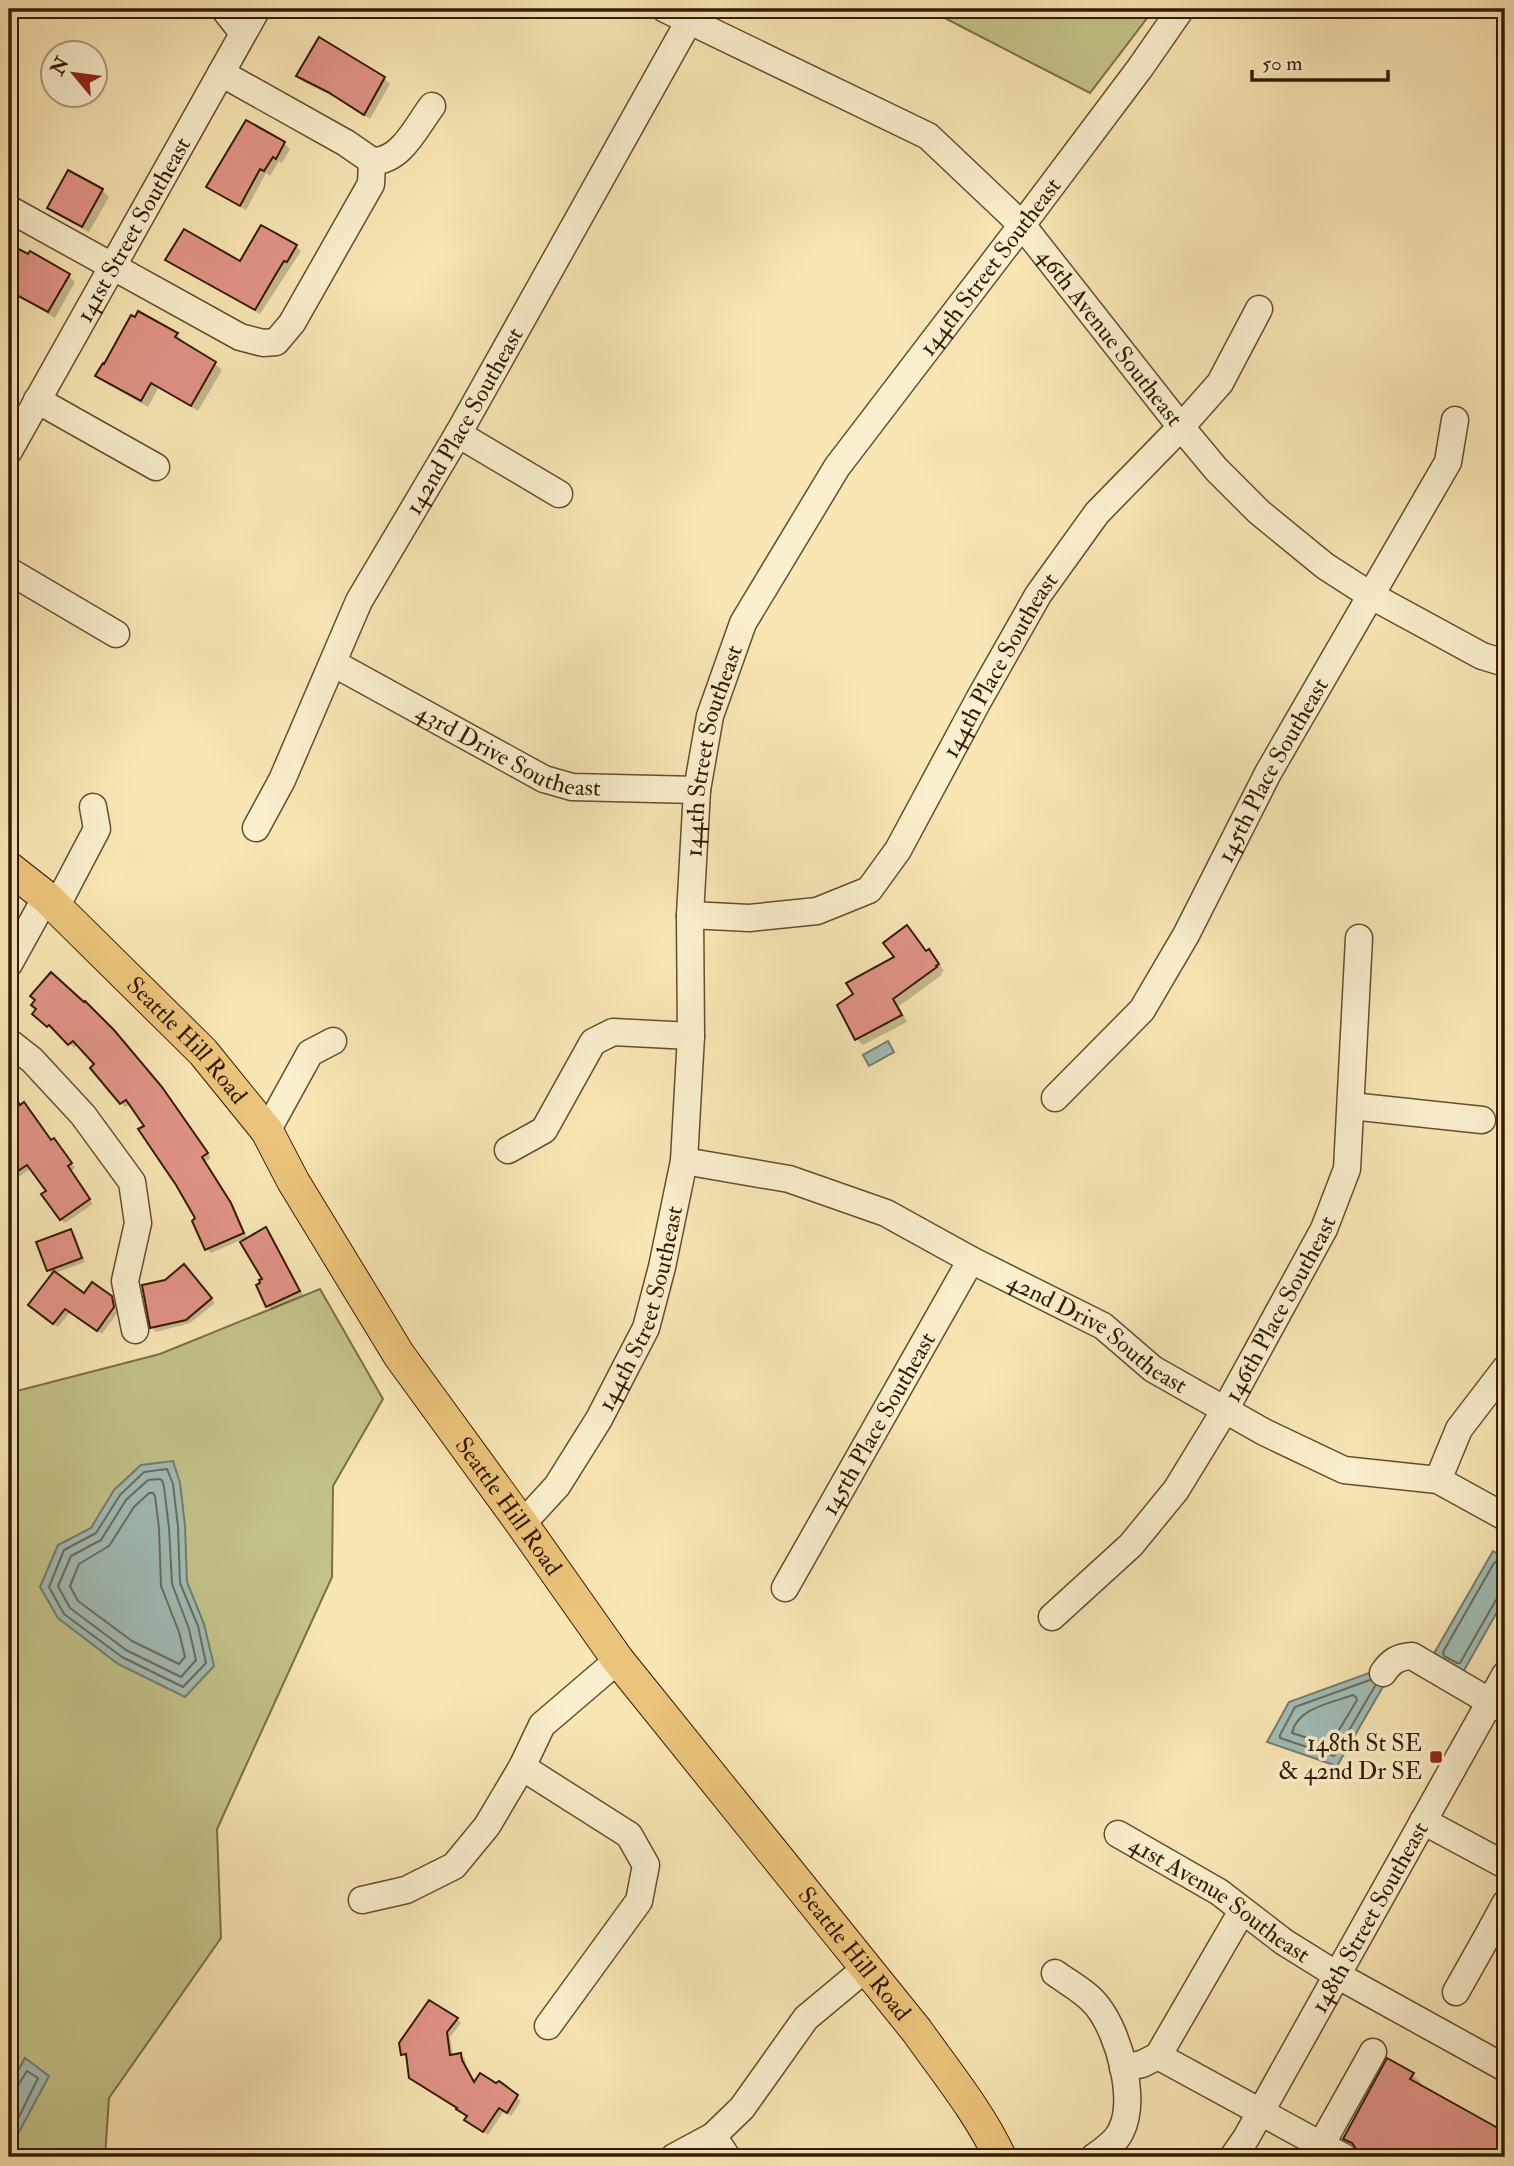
<svg xmlns="http://www.w3.org/2000/svg" width="1514" height="2166" font-family="'IM FELL Double Pica',serif">
	<style>
		.green { fill: #c3c389; stroke: #7b6f44; stroke-width: 2 }
		.water { fill: #a0bdb6; stroke: #747c6d; stroke-width: 2 }
		.shadow { fill: #0003 }
		.lines { fill: none; stroke-linecap: round; stroke-linejoin: round }
		.shore { stroke: #6a6c5b; stroke-width: 2 }
		.building { fill: #e29488; stroke: #331b00; stroke-width: 2 }
		.minor-casing { stroke: #644e2d; stroke-width: 29 }
		.major-casing { stroke: #331b00; stroke-width: 34 }
		.minor { stroke: #faefce; stroke-width: 26 }
		.major { stroke: #ecc37a; stroke-width: 32 }
		.poi-dot { fill: #8f2418; stroke: #faefce; stroke-width: 2.5 }
		.labels { text-anchor: middle; stroke-width: 7; stroke-linejoin: round; paint-order: stroke }
		.street-label { font-size: 24px; fill: #331b00; stroke: #faefce }
		.poi-label { font-size: 24px; fill: #331b00; stroke: #faefce; text-anchor: end }
	</style>
	<rect width="100%" height="100%" fill="#f8e6b4"/>
	<filter id="stains"><feTurbulence type="fractalNoise" baseFrequency=".00286" numOctaves="4"/><feColorMatrix values="0 0 0 0 .2 0 0 0 0 .09 0 0 0 0 .02 0 0 0 .5 -.17"/></filter>
	<radialGradient id="worn" r=".72"><stop offset=".6" stop-color="#630" stop-opacity="0"/><stop offset="1" stop-color="#630" stop-opacity=".3"/></radialGradient>
	<g class="green">
		<polygon points="940,9 1154,9 1090,93 937,14"/>
		<polygon points="320,1289 383,1399 333,1486 332,1577 217,1829 221,1938 109,2098 105,2157 27,2157 13,2144 25,2058 9,2088 9,1393 160,1354"/>
	</g>
	<g class="water">
		<polygon points="888,1041 894,1052 869,1066 863,1055"/>
		<polygon points="173,1461 180,1483 185,1526 187,1582 204,1624 214,1666 185,1697 118,1664 58,1618 40,1587 58,1545 91,1528 114,1490 141,1465"/>
		<polygon points="1493,1551 1505,1558 1505,1598 1462,1674 1432,1657"/>
		<polygon points="1377,1670 1388,1678 1337,1766 1267,1742 1289,1702"/>
		<polygon points="25,2058 49,2076 13,2143 27,2157 9,2157 9,2088"/>
	</g>
	<g class="shadow">
		<polygon points="319,39 384,78 390,84 370,119 336,98 304,82 299,76"/>
		<polygon points="284,143 290,149 282,163 279,161 270,176 266,173 246,210 214,192 208,186"/>
		<polygon points="102,190 109,197 89,232 56,214 49,207"/>
		<polygon points="9,244 68,275 75,282 55,318 9,291"/>
		<polygon points="296,246 301,251 260,314 172,264 167,259 241,263"/>
		<polygon points="136,319 176,334 183,341 182,343 215,364 222,370 198,411 158,388 148,407 104,382 98,375"/>
		<polygon points="907,928 927,952 929,951 935,958 944,971 941,973 942,975 899,1006 907,1022 863,1045 856,1039 855,994 896,958"/>
		<polygon points="34,1013 166,1094 211,1158 205,1162 234,1209 248,1239 266,1229 270,1233 303,1295 272,1310 267,1306 264,1279 241,1240 211,1253 207,1249 197,1219 146,1126 131,1104 125,1107 121,1103 96,1065 78,1044 74,1048 54,1027 52,1029"/>
		<polygon points="9,1090 51,1142 58,1145 75,1168 71,1171 93,1204 65,1223 61,1219 48,1191 32,1168 9,1183"/>
		<polygon points="70,1231 75,1235 85,1262 55,1273 85,1296 111,1298 116,1302 118,1312 102,1334 70,1312 58,1327 35,1309 53,1275 48,1270"/>
		<polygon points="188,1270 215,1303 190,1323 156,1332 152,1327 166,1282"/>
		<polygon points="457,2019 461,2023 450,2037 453,2056 461,2055 465,2059 466,2066 476,2083 496,2085 499,2083 521,2101 511,2116 504,2111 488,2135 470,2124 466,2120 468,2117 459,2108 415,2082 410,2078 407,2058 403,2054"/>
		<polygon points="1412,2074 1421,2083 1419,2086 1505,2134 1505,2157 1361,2157 1360,2152 1345,2138"/>
	</g>
	<g class="lines">
		<g class="shore">
			<polygon points="167,1469 173,1484 178,1527 180,1583 198,1626 206,1663 183,1687 122,1657 64,1614 49,1587 64,1550 96,1533 120,1495 144,1472"/>
			<polygon points="159,1479 162,1480 164,1487 169,1528 172,1584 189,1629 196,1660 181,1677 126,1650 70,1608 58,1586 71,1556 101,1540 126,1500 148,1480"/>
			<polygon points="149,1493 153,1493 155,1496 159,1528 161,1586 179,1632 185,1657 179,1664 132,1641 78,1601 70,1586 79,1564 109,1546 134,1507"/>
			<polyline points="1505,1563 1497,1561 1494,1563 1443,1652 1444,1656 1457,1663 1460,1663 1496,1600 1500,1596 1505,1596"/>
			<polyline points="1370,1680 1295,1707 1280,1735 1280,1738 1334,1756 1375,1686"/>
			<path d="M 1353,1695 L 1356,1697 L 1357,1700 L 1330,1745 L 1292,1733 C 1297,1708 1331,1703 1353,1695 Z"/>
			<polyline points="9,2090 17,2087 27,2071 38,2078 9,2137"/>
		</g>
	</g>
	<g class="building">
		<polygon points="319,37 385,77 364,115 328,92 296,76"/>
		<polygon points="246,120 285,142 276,159 273,157 264,171 260,169 240,206 206,187"/>
		<polygon points="68,170 103,189 82,227 47,208"/>
		<polygon points="261,225 297,245 287,262 284,261 276,274 255,310 165,260 184,229 240,261"/>
		<polygon points="9,244 28,254 30,251 70,274 48,312 9,291"/>
		<polygon points="138,311 178,333 175,337 216,362 191,406 151,383 141,401 95,376 103,363 104,364 131,315 135,317"/>
		<polygon points="907,925 926,951 929,949 939,964 936,966 937,967 893,999 902,1015 855,1040 837,1005 853,994 846,983 894,957 883,943"/>
		<polygon points="51,972 84,1002 85,1001 114,1030 162,1087 208,1153 202,1157 231,1203 244,1233 205,1250 192,1221 195,1218 176,1185 138,1129 144,1126 126,1100 120,1104 90,1068 94,1064 73,1041 68,1045 49,1025 47,1027 32,1014 36,1009 31,1005 35,1000 30,996"/>
		<polygon points="9,1088 20,1105 24,1102 51,1140 54,1138 72,1163 68,1166 90,1199 60,1220 41,1194 46,1191 27,1165 9,1177"/>
		<polygon points="266,1227 300,1291 266,1307 256,1285 260,1283 259,1280 262,1279 240,1242"/>
		<polygon points="71,1229 82,1258 47,1271 36,1242"/>
		<polygon points="184,1264 212,1298 186,1320 150,1328 142,1285 165,1280"/>
		<polygon points="54,1271 84,1293 92,1282 112,1296 114,1307 97,1331 65,1309 53,1324 28,1305"/>
		<polygon points="429,2000 458,2018 447,2032 450,2055 461,2053 462,2060 474,2082 480,2073 496,2083 499,2081 518,2095 507,2113 499,2108 483,2132 464,2120 467,2116 456,2109 457,2108 409,2078 406,2054 401,2055 399,2043"/>
		<polygon points="1387,2058 1414,2073 1410,2079 1505,2132 1505,2157 1366,2157 1359,2153 1352,2143 1343,2139"/>
	</g>
	<g class="lines">
		<g class="minor-casing">
			<g id="minor">
				<polyline points="224,9 243,33"/>
				<path id="s1" d="M 665,9 L 928,136 L 1022,225 L 1181,427 L 1216,469 L 1259,512 L 1325,566 L 1370,595 L 1482,656 L 1505,663"/>
				<polyline points="221,73 346,143 372,161"/>
				<path d="M 372,161 C 401,162 416,127 432,106"/>
				<polyline points="9,209 240,337 263,343 276,342 292,323 371,184 372,161"/>
				<polyline points="37,400 156,467"/>
				<polyline points="458,434 559,494"/>
				<path id="s2" d="M 9,451 L 257,9"/>
				<polyline points="9,571 116,634"/>
				<path id="s3" d="M 333,663 L 544,779 L 572,787 L 697,790"/>
				<path id="s4" d="M 256,828 L 282,780 L 359,601 L 458,434 L 689,21"/>
				<polyline points="56,907 97,829 93,807"/>
				<path id="s5" d="M 690,915 L 749,918 L 817,911 L 869,890 L 898,850 L 978,701 L 1038,595 L 1097,513 L 1181,427 L 1220,383 L 1259,309"/>
				<polyline points="9,964 46,897"/>
				<polyline points="9,1042 32,1060 83,1115 132,1182 138,1223 125,1281 135,1330"/>
				<path id="s6" d="M 1055,1098 L 1142,1010 L 1186,935 L 1268,773 L 1448,462 L 1455,420"/>
				<polyline points="1351,1106 1482,1120"/>
				<polyline points="267,1131 310,1053 333,1041"/>
				<polyline points="508,1150 544,1130 593,1042 613,1032 691,1036"/>
				<path id="s7" d="M 684,1161 L 789,1179 L 886,1213 L 971,1260 L 1103,1326 L 1153,1369 L 1264,1432 L 1344,1470 L 1438,1480 L 1505,1517"/>
				<polyline points="1438,1480 1459,1429 1505,1369"/>
				<path id="s8" d="M 522,1524 L 557,1486 L 599,1419 L 646,1328 L 662,1267 L 684,1161 L 691,1036 L 690,915 L 697,790 L 710,716 L 743,623 L 837,467 L 1022,225 L 1140,68 L 1181,9"/>
				<path id="s9" d="M 785,1588 L 971,1260"/>
				<path id="s10" d="M 1052,1617 L 1131,1545 L 1176,1490 L 1225,1410 L 1324,1229 L 1347,1169 L 1359,938"/>
				<path d="M 1383,1673 C 1391,1661 1398,1657 1412,1656 L 1504,1710"/>
				<polyline points="522,1767 629,1835 646,1865 639,1901 548,2026"/>
				<polyline points="1423,1821 1505,1865"/>
				<path id="s11" d="M 1118,1834 L 1219,1892 L 1284,1942 L 1337,1975 L 1505,2068"/>
				<polyline points="362,1900 406,1890 454,1866 487,1826 522,1767 542,1725 618,1660"/>
				<polyline points="1505,1904 1492,1928 1505,1935"/>
				<path d="M 1055,1973 C 1069,1983 1088,1993 1098,2007 C 1119,2034 1137,2099 1121,2131 C 1116,2142 1104,2150 1094,2157"/>
				<polyline points="1456,1992 1492,1928"/>
				<polyline points="1158,2056 1321,2145 1314,2157"/>
				<polyline points="1123,2068 1142,2064 1158,2056 1242,1911"/>
				<polyline points="713,2136 727,2157"/>
				<polyline points="674,2157 713,2136 742,2108 806,2018 866,1968"/>
				<path id="s12" d="M 1233,2157 L 1246,2138 L 1505,1675"/>
				<polyline points="1344,2157 1321,2145 1373,2052"/>
			</g>
		</g>
		<g class="major-casing">
			<g id="major">
				<path id="s13" d="M 9,868 L 46,897 L 203,1052 L 267,1131 L 293,1181 L 399,1355 L 522,1524 L 618,1660 L 917,2031 C 946,2072 979,2112 1000,2157"/>
			</g>
		</g>
		<use href="#minor" class="minor"/>
		<use href="#major" class="major"/>
	</g>
	<rect class="poi-dot" x="1429" y="1750" width="14" height="14" rx="3.5"/>
	<g class="labels">
		<g class="street-label">
			<text dy="8" stroke="none"><textPath href="#s2" startOffset="254">141st Street Southeast</textPath></text>
			<text dy="8" stroke="none"><textPath href="#s8" startOffset="1384">144th Street Southeast</textPath></text>
			<text dy="8" stroke="none"><textPath href="#s1" startOffset="564">46th Avenue Southeast</textPath></text>
			<text dy="8" stroke="none"><textPath href="#s4" startOffset="458">142nd Place Southeast</textPath></text>
			<text dy="8" stroke="none"><textPath href="#s5" startOffset="444">144th Place Southeast</textPath></text>
			<text dy="8" stroke="none"><textPath href="#s3" startOffset="198">43rd Drive Southeast</textPath></text>
			<text dy="8" stroke="none"><textPath href="#s8" startOffset="817">144th Street Southeast</textPath></text>
			<text dy="8" stroke="none"><textPath href="#s6" startOffset="397">145th Place Southeast</textPath></text>
			<text dy="8" stroke="none"><textPath href="#s13" startOffset="248">Seattle Hill Road</textPath></text>
			<text dy="8" stroke="none"><textPath href="#s8" startOffset="250">144th Street Southeast</textPath></text>
			<text dy="8" stroke="none"><textPath href="#s10" startOffset="387">146th Place Southeast</textPath></text>
			<text dy="8" stroke="none"><textPath href="#s7" startOffset="453">42nd Drive Southeast</textPath></text>
			<text dy="8" stroke="none"><textPath href="#s9" startOffset="189">145th Place Southeast</textPath></text>
			<text dy="8" stroke="none"><textPath href="#s13" startOffset="816">Seattle Hill Road</textPath></text>
			<text dy="8" stroke="none"><textPath href="#s11" startOffset="121">41st Avenue Southeast</textPath></text>
			<text dy="8" stroke="none"><textPath href="#s12" startOffset="276">148th Street Southeast</textPath></text>
			<text dy="8" stroke="none"><textPath href="#s13" startOffset="1382">Seattle Hill Road</textPath></text>
		</g>
		<g class="poi-label">
			<text x="1422" y="1751">148th St SE<tspan x="1422" dy="28">&amp; 42nd Dr SE</tspan></text>
		</g>
	</g>
	<rect width="1514" height="2166" fill="none" stroke="#f8e6b4" stroke-width="35"/>
	<rect x="10" y="10" width="1493" height="2145" fill="none" stroke="#331b00" stroke-width="3.5"/>
	<rect x="18" y="18" width="1479" height="2131" fill="none" stroke="#331b00" stroke-width="2"/>
	<g transform="translate(74 74) rotate(299)"><circle r="33" fill="#faefce" stroke="#aa9a7c" stroke-width="2"/>
	<path d="M0-5L12 26L0 18L-12 26Z" fill="#8f2418"/>
	<text y="-10" font-size="19" font-weight="bold" text-anchor="middle" fill="#331b00">N</text>
	</g>
	<path d="M1252 70v10h136v-10" fill="none" stroke="#331b00" stroke-width="3.5"/>
	<text x="1262" y="70" font-size="21" fill="#331b00" stroke="#faefce" stroke-width="5" paint-order="stroke">50 m</text>
	<rect width="100%" height="100%" filter="url(#stains)"/>
	<rect width="100%" height="100%" fill="url(#worn)"/>
</svg>
